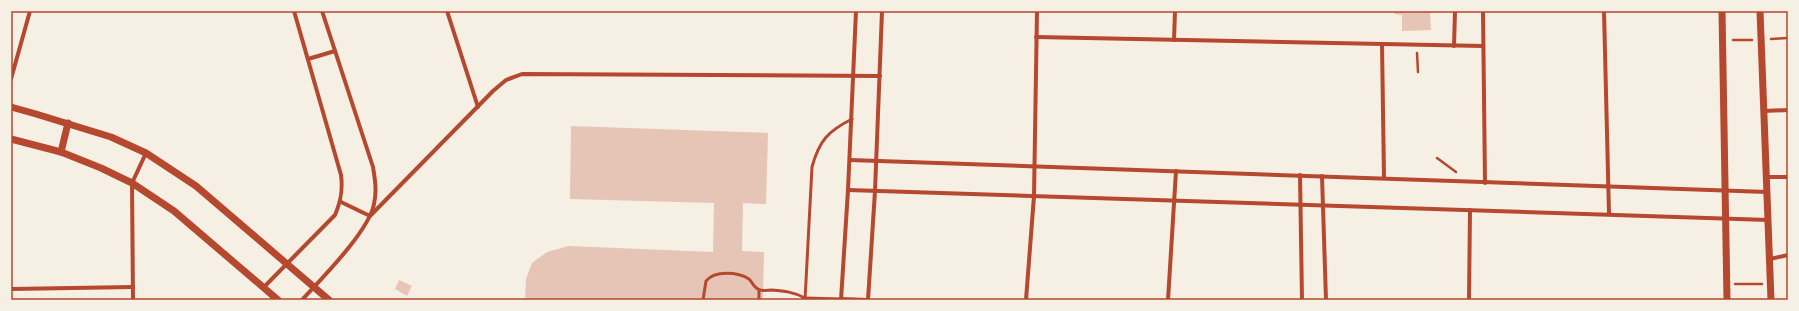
<svg xmlns="http://www.w3.org/2000/svg" width="1799" height="311" font-family="Cabin,sans-serif">
	<style>
		.building { fill: #e6c5b7 }
		.lines { fill: none; stroke-linecap: round; stroke-linejoin: round }
		.path { stroke: #b5482f; stroke-width: 2.5 }
		.service { stroke: #b5482f; stroke-width: 3 }
		.minor { stroke: #b5482f; stroke-width: 4 }
		.tertiary { stroke: #b5482f; stroke-width: 7 }
		.neatline { fill: none; stroke: #b5482f; stroke-width: 1.5 }
	</style>
	<rect width="100%" height="100%" fill="#f6efe4"/>
	<g class="building">
		<polygon points="1394,11 1436,11 1436,13 1430,13 1431,30 1402,31 1402,15 1394,14"/>
		<polygon points="571,126 768,133 766,204 743,203 742,251 764,252 763,300 525,300 526,279 532,263 547,252 569,246 713,252 714,203 570,199"/>
		<polygon points="399,280 412,286 407,296 395,289"/>
	</g>
	<g class="lines">
		<g class="path">
			<polyline points="1771,39 1788,38"/>
			<polyline points="1733,40 1752,40"/>
			<polyline points="1417,53 1418,72"/>
			<polyline points="1437,158 1456,172"/>
			<polyline points="1735,284 1762,284"/>
		</g>
		<g class="service">
			<polyline points="805,298 841,299"/>
			<path d="M 703,300 L 706,281 C 715,270 738,272 749,279 C 753,283 754,288 760,290 C 763,291 768,290 772,290 C 784,291 794,292 805,298 L 802,300"/>
			<polyline points="759,300 759,290"/>
			<path d="M 805,300 L 812,167 C 819,141 828,131 852,119"/>
		</g>
		<g class="minor">
			<polyline points="447,11 478,107"/>
			<polyline points="1483,11 1485,183"/>
			<polyline points="1604,11 1609,214"/>
			<polyline points="1036,37 1483,46"/>
			<polyline points="1174,40 1175,11"/>
			<polyline points="1382,44 1384,178"/>
			<polyline points="1454,46 1455,11"/>
			<polyline points="308,59 335,51"/>
			<polyline points="11,79 30,11"/>
			<polyline points="1763,111 1788,110"/>
			<polyline points="850,160 1767,192"/>
			<polyline points="1300,175 1302,300"/>
			<polyline points="1322,176 1326,300"/>
			<polyline points="1766,177 1788,177"/>
			<polyline points="848,190 1768,220"/>
			<polyline points="341,202 370,216 493,91 506,80 522,74 880,76"/>
			<polyline points="1770,259 1788,255"/>
			<path d="M 264,287 L 335,215 C 341,201 343,190 341,175 L 294,11"/>
			<polyline points="11,289 133,287"/>
			<polyline points="841,299 868,300"/>
			<polyline points="133,300 132,183 146,153"/>
			<path d="M 302,300 C 322,278 369,231 374,204 C 377,191 375,179 373,167 L 322,11"/>
			<polyline points="841,300 848,190 856,11"/>
			<polyline points="868,300 875,191 882,11"/>
			<polyline points="1026,300 1034,196 1037,11"/>
			<polyline points="1168,300 1176,171"/>
			<polyline points="1469,300 1470,210"/>
		</g>
		<g class="tertiary">
			<polyline points="1722,11 1727,300"/>
			<polyline points="1760,11 1771,300"/>
			<polyline points="11,107 36,114 111,137 146,153 196,186 329,300"/>
			<polyline points="11,139 61,152 101,168 132,183 174,211 278,300"/>
			<polyline points="61,152 68,123"/>
		</g>
	</g>
	<rect width="1799" height="311" fill="none" stroke="#f6efe4" stroke-width="24"/>
	<rect x="12" y="12" width="1775" height="287" class="neatline"/>
</svg>
